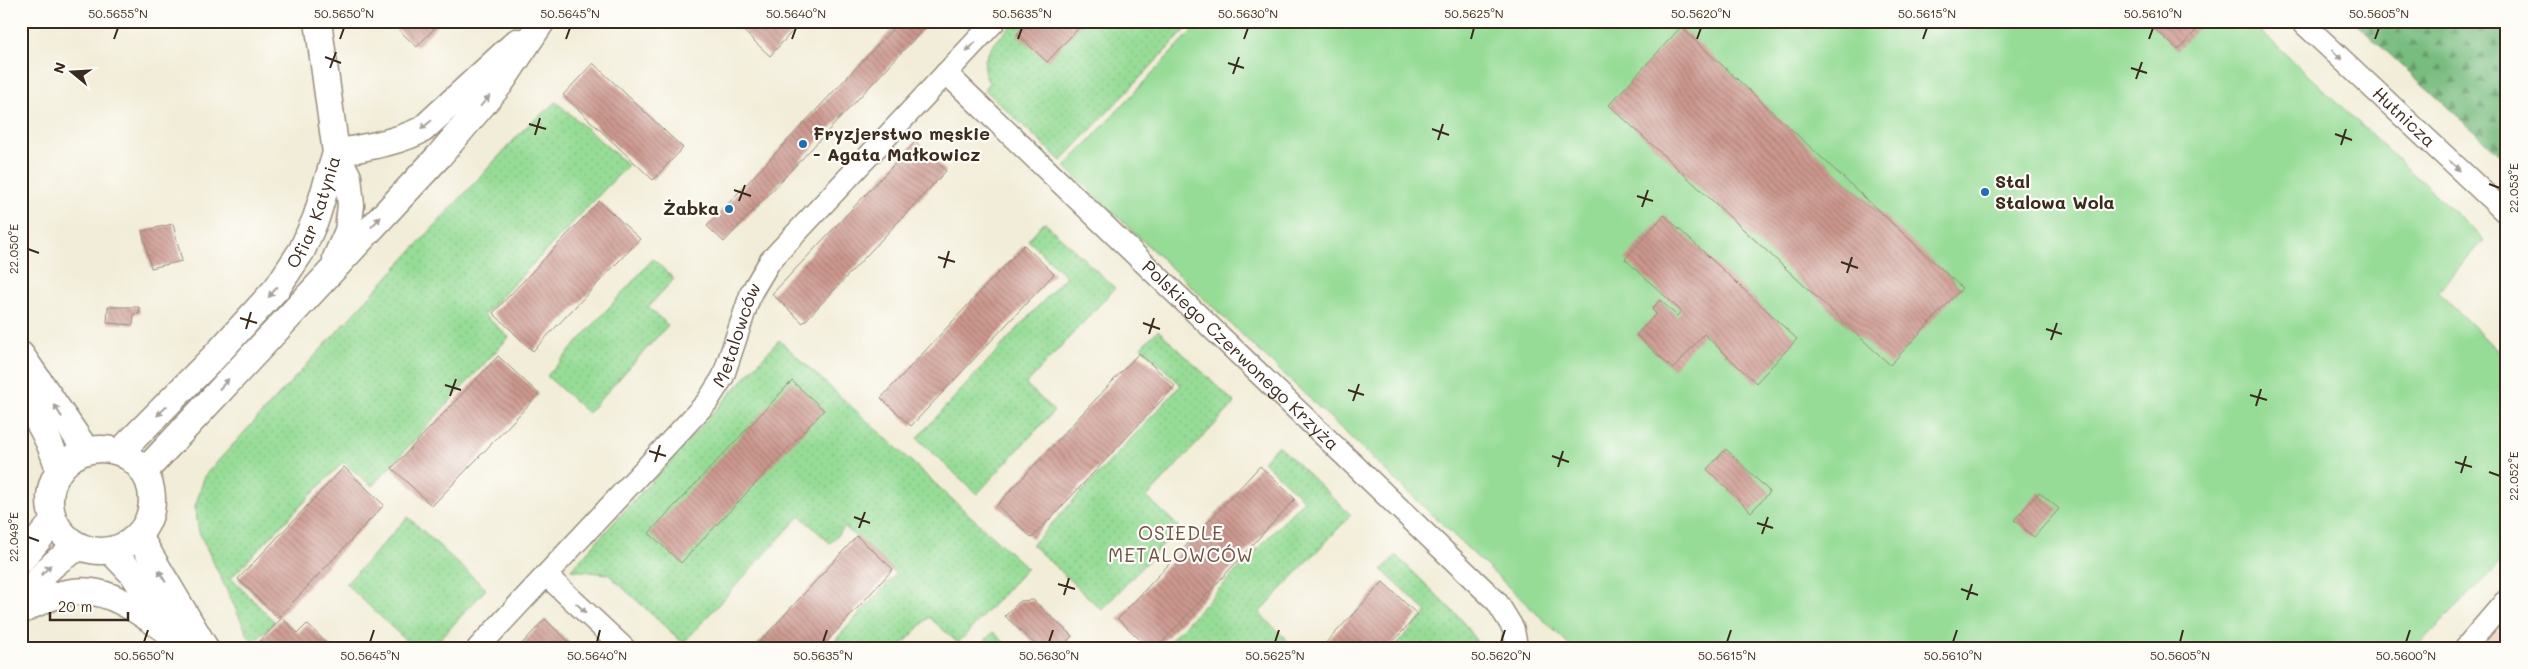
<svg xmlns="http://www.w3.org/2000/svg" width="2528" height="669" font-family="Mali,sans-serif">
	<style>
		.built { fill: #f6d2c3 }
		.grass { fill: url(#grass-dots); stroke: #68835a }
		.forest { fill: url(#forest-firs); stroke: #5a734e }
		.pitch { fill: #96dc96; stroke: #68835a }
		.building { fill: url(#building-back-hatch) }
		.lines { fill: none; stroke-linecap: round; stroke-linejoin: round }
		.minor-casing { stroke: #968c7b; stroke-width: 24 }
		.tertiary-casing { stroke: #968c7b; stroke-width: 29 }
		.minor { stroke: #fff; stroke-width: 21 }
		.tertiary { stroke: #fff; stroke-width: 26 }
		.oneway { fill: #a79f9a }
		.ticks { fill: none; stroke: #3b2a1e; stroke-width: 2 }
		.poi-dot { fill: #1f6fb2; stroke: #fdfcf7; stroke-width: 2 }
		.labels { text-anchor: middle; stroke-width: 4.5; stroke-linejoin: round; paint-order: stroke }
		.street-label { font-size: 18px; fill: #3b2a1e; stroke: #fdfcf7 }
		.poi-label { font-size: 18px; font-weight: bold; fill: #3b2a1e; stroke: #fdfcf7; text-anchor: start }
		.neighbourhood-label { font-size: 19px; letter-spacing: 1px; fill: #6e5046; stroke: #fdfcf7 }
		.neatline { fill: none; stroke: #3b2a1e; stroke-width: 2 }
		.ticks-label { font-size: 12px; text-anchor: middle; fill: #3b2a1e }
	</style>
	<defs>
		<pattern id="grass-dots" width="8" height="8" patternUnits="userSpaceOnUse" patternTransform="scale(1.25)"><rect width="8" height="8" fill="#96dc96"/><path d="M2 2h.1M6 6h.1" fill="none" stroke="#82bd81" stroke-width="1.8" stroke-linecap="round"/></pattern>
		<pattern id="forest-firs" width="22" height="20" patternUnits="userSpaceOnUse" patternTransform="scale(1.25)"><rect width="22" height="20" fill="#78bc7f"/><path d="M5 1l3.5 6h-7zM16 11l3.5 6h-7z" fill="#649967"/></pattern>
		<pattern id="building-back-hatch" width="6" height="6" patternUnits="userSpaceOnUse" patternTransform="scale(1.25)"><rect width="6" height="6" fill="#cc988f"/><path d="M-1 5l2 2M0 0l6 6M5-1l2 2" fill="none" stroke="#a77c74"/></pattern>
	</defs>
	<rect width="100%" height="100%" fill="#fdfcf7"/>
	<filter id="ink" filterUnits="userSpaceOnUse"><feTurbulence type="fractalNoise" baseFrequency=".02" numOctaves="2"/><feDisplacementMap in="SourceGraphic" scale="10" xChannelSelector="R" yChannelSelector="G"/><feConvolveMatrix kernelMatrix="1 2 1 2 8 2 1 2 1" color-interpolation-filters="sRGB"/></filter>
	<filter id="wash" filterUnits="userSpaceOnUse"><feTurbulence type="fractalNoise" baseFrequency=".0096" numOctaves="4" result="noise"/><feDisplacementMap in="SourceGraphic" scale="20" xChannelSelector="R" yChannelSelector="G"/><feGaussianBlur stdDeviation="1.12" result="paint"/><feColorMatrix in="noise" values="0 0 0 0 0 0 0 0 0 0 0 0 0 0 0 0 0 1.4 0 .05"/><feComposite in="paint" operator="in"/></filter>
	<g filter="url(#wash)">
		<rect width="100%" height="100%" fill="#f2edd8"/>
		<polygon class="built" points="2507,614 2507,648 2478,648"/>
		<g class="grass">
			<path d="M 1016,21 L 1194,21 L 1061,161 L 984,89 L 989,83 C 973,58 1000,38 1016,21 Z"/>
			<polygon points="556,102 628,165 484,315 509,337 372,486 343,462 231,578 275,622 254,642 249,637 199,532 195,507 205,475 525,128"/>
			<polygon points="1044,222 1115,288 1026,384 1054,411 977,494 917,438 1066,276 1028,240"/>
			<polygon points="653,259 674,279 648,307 668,325 588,413 547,376"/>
			<polygon points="1158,330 1235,403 1147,497 1179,527 1102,610 1032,545 1181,385 1141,347"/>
			<polygon points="779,340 1027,568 958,643 929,617 899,648 828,648 896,574 845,527 830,543 800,516 683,643 608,574 571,570"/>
			<polygon points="1278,445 1351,515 1259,613 1290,643 1285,648 1163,648 1304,500 1263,461"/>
			<polygon points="408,517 486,589 432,648 414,648 346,584"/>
			<polygon points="1396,555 1460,618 1481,648 1393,648 1427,612 1382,570"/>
			<polygon points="993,632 1010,648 986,648 982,644"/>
		</g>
		<polygon class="forest" points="2353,21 2507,21 2507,161"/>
		<polygon class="pitch" points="1201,21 2250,21 2484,240 2438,292 2507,360 2507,556 2415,648 1573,648 1065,167"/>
		<g id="blocks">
			<g class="building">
				<polygon points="389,21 441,21 417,47"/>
				<polygon points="733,21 797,21 799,24 770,56"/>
				<polygon points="900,21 931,21 724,242 707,226"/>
				<polygon points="1029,21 1085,21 1047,62 1017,34"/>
				<polygon points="2146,21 2205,21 2178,50"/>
				<polygon points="1681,27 1962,288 1890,365 1609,105"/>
				<polygon points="593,63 683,148 653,180 563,95"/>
				<polygon points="915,142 946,171 803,323 772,294"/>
				<polygon points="599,201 640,239 533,351 493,313"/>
				<polygon points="1664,215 1797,339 1756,383 1704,334 1673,369 1636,335 1656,314 1652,309 1660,300 1677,316 1681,311 1625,259"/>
				<polygon points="173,224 182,261 151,268 142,231"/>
				<polygon points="1024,245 1054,274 911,426 881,398"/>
				<polygon points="108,307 139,307 140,313 134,314 133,325 107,323"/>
				<polygon points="1139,353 1175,386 1032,538 997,505"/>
				<polygon points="498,356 539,394 432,506 392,468"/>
				<polygon points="792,381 824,410 681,563 649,533"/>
				<polygon points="1726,449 1770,492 1751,512 1707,469"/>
				<polygon points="1260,466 1295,499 1157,648 1149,648 1118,619"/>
				<polygon points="344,467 384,505 278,618 238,579"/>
				<polygon points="2039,492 2059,509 2034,537 2014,520"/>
				<polygon points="857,536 893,569 821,648 754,648"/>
				<polygon points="1383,582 1418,615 1387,648 1321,648"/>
				<polygon points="1033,600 1072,636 1061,648 1039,648 1005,616 1020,601"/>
				<polygon points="282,618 298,633 307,624 332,648 259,648 256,645"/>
				<polygon points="545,619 575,648 518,648"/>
			</g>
		</g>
	</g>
	<g filter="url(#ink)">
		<use href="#blocks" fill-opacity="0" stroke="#968c7b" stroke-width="1"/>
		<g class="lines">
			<g class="minor-casing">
				<g id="minor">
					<path id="s1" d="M 2301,21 L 2507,214"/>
					<path id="s2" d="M 946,73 L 1497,602 L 1513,628 L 1517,648"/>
					<polyline points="546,575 624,648"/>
					<path id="s3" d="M 478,648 L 707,402 L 723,377 L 751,293 L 770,261 L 995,21"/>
					<polyline points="2465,648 2507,599"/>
				</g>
			</g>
			<g class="tertiary-casing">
				<g id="tertiary">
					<polyline points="318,21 336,153 348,177 351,205 348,231 336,258"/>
					<path d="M 336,153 C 364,147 397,143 423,129 L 517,42"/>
					<polyline points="21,355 86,450"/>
					<path d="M 21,394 C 37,419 52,442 59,471"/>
					<circle cx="101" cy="500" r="51"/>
					<path id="s4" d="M 120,452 L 215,356 L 277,288 L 302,250 L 316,218 L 336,153"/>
					<polyline points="144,472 439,156 500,84 542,21"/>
					<polyline points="138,535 205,648"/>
					<polyline points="110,550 134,575 177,648"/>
					<polyline points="21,560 54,521"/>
					<path d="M 21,603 C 38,579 53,559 81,547"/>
					<path d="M 21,611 C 86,576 110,591 166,630"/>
				</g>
			</g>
			<use href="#minor" class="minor"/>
			<use href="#tertiary" class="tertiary"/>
		</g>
		<defs><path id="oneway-solid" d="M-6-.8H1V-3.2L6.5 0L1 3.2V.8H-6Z" transform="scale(1.25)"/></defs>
		<g class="oneway">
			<use href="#oneway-solid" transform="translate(971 47) rotate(134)"/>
			<use href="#oneway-solid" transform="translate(2337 55) rotate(43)"/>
			<use href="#oneway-solid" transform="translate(485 101) rotate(-49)"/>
			<use href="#oneway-solid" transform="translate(426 125) rotate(141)"/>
			<use href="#oneway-solid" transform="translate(2455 166) rotate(43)"/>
			<use href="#oneway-solid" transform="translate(376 222) rotate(-47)"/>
			<use href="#oneway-solid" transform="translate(273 292) rotate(131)"/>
			<use href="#oneway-solid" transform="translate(224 384) rotate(-47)"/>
			<use href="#oneway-solid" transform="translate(58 411) rotate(-122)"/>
			<use href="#oneway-solid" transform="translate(162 411) rotate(136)"/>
			<use href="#oneway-solid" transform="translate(46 570) rotate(-47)"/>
			<use href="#oneway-solid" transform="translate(162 576) rotate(-121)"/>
			<use href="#oneway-solid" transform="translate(581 608) rotate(43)"/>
		</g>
	</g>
	<path class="ticks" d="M 114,39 L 118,28M 340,39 L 344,28M 566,39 L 570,28M 792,39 L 796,28M 1018,39 L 1022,28M 1244,39 L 1248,28M 1471,39 L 1474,28M 1697,39 L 1701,28M 1923,39 L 1927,28M 2149,39 L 2153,28M 2375,39 L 2379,28M 325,57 L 341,63M 1228,63 L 1244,68M 330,68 L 336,52M 2131,68 L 2147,73M 1233,74 L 1239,57M 2136,79 L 2142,62M 529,124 L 546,129M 1432,129 L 1449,135M 2335,134 L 2352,140M 535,135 L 540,118M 1438,140 L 1443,124M 2341,145 L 2346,129M 2489,184 L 2500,188M 734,190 L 751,196M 1637,196 L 1653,201M 739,201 L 745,185M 1642,207 L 1648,190M 28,249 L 39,253M 938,257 L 955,262M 1841,262 L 1858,268M 944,268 L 949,251M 1847,273 L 1852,257M 240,318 L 257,323M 1143,323 L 1160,329M 246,329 L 251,312M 2046,329 L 2062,334M 1149,334 L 1154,318M 2051,340 L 2057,323M 445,385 L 461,390M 1348,390 L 1364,395M 2250,395 L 2267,400M 450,396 L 456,379M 1353,401 L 1359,384M 2256,406 L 2261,389M 649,451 L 666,456M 1552,456 L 1569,462M 655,462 L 660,445M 2455,462 L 2472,467M 1558,467 L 1563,451M 2489,472 L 2500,476M 2461,473 L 2466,456M 854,517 L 870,523M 1757,523 L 1773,528M 859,528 L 865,512M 1762,534 L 1768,517M 28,537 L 39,541M 1058,584 L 1075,589M 1961,589 L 1978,595M 1064,595 L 1069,578M 1967,600 L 1972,584M 144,642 L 148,630M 370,642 L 374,630M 597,642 L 600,630M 823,642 L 827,630M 1049,642 L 1053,630M 1275,642 L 1279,630M 1501,642 L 1505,630M 1727,642 L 1731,630M 1953,642 L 1957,630M 2180,642 L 2183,630M 2406,642 L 2410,630"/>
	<g class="poi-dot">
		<circle cx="803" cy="144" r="5"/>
		<circle cx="1985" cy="192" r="5"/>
		<circle cx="729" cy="209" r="5"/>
	</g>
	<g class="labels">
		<g class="street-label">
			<text dy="6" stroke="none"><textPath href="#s1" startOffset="141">Hutnicza</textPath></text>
			<text dy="6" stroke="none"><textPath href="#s4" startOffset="312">Ofiar Katynia</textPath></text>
			<text dy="6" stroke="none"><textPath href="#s3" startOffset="410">Metalowców</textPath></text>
			<text dy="6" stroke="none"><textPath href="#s2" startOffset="408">Polskiego Czerwonego Krzyża</textPath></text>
		</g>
		<g class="poi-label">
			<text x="813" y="140">Fryzjerstwo męskie<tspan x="813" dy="21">- Agata Małkowicz</tspan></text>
			<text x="1995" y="188">Stal<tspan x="1995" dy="21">Stalowa Wola</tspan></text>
			<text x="719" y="215" text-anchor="end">Żabka</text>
		</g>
		<g class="neighbourhood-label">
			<text x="1181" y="540">OSIEDLE<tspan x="1181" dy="22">METALOWCÓW</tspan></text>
		</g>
	</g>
	<rect width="2528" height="669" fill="none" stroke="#fdfcf7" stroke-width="55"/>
	<g transform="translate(72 72) rotate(288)" stroke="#fdfcf7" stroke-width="4" paint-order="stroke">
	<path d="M0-4L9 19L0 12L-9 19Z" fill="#3b2a1e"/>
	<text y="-8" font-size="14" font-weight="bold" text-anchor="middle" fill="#3b2a1e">N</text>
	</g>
	<path d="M50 612v8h78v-8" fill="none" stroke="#3b2a1e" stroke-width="2.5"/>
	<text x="58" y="612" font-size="15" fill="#3b2a1e" stroke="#fdfcf7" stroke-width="4" paint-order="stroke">20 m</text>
	<rect x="28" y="28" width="2472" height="614" class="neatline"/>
	<g class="ticks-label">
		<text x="118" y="18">50.5655°N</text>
		<text x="344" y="18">50.5650°N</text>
		<text x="570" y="18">50.5645°N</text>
		<text x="796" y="18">50.5640°N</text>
		<text x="1022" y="18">50.5635°N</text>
		<text x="1248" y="18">50.5630°N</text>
		<text x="1474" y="18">50.5625°N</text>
		<text x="1701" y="18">50.5620°N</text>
		<text x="1927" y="18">50.5615°N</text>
		<text x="2153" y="18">50.5610°N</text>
		<text x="2379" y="18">50.5605°N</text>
		<text transform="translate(2514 188) rotate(-90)" y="4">22.053°E</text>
		<text transform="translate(14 249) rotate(-90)" y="4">22.050°E</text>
		<text transform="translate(2514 476) rotate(-90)" y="4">22.052°E</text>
		<text transform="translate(14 537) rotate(-90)" y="4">22.049°E</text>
		<text x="144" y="660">50.5650°N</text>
		<text x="370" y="660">50.5645°N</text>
		<text x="597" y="660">50.5640°N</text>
		<text x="823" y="660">50.5635°N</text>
		<text x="1049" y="660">50.5630°N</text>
		<text x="1275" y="660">50.5625°N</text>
		<text x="1501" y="660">50.5620°N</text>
		<text x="1727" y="660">50.5615°N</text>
		<text x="1953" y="660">50.5610°N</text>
		<text x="2180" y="660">50.5605°N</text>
		<text x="2406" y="660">50.5600°N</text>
	</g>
</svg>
